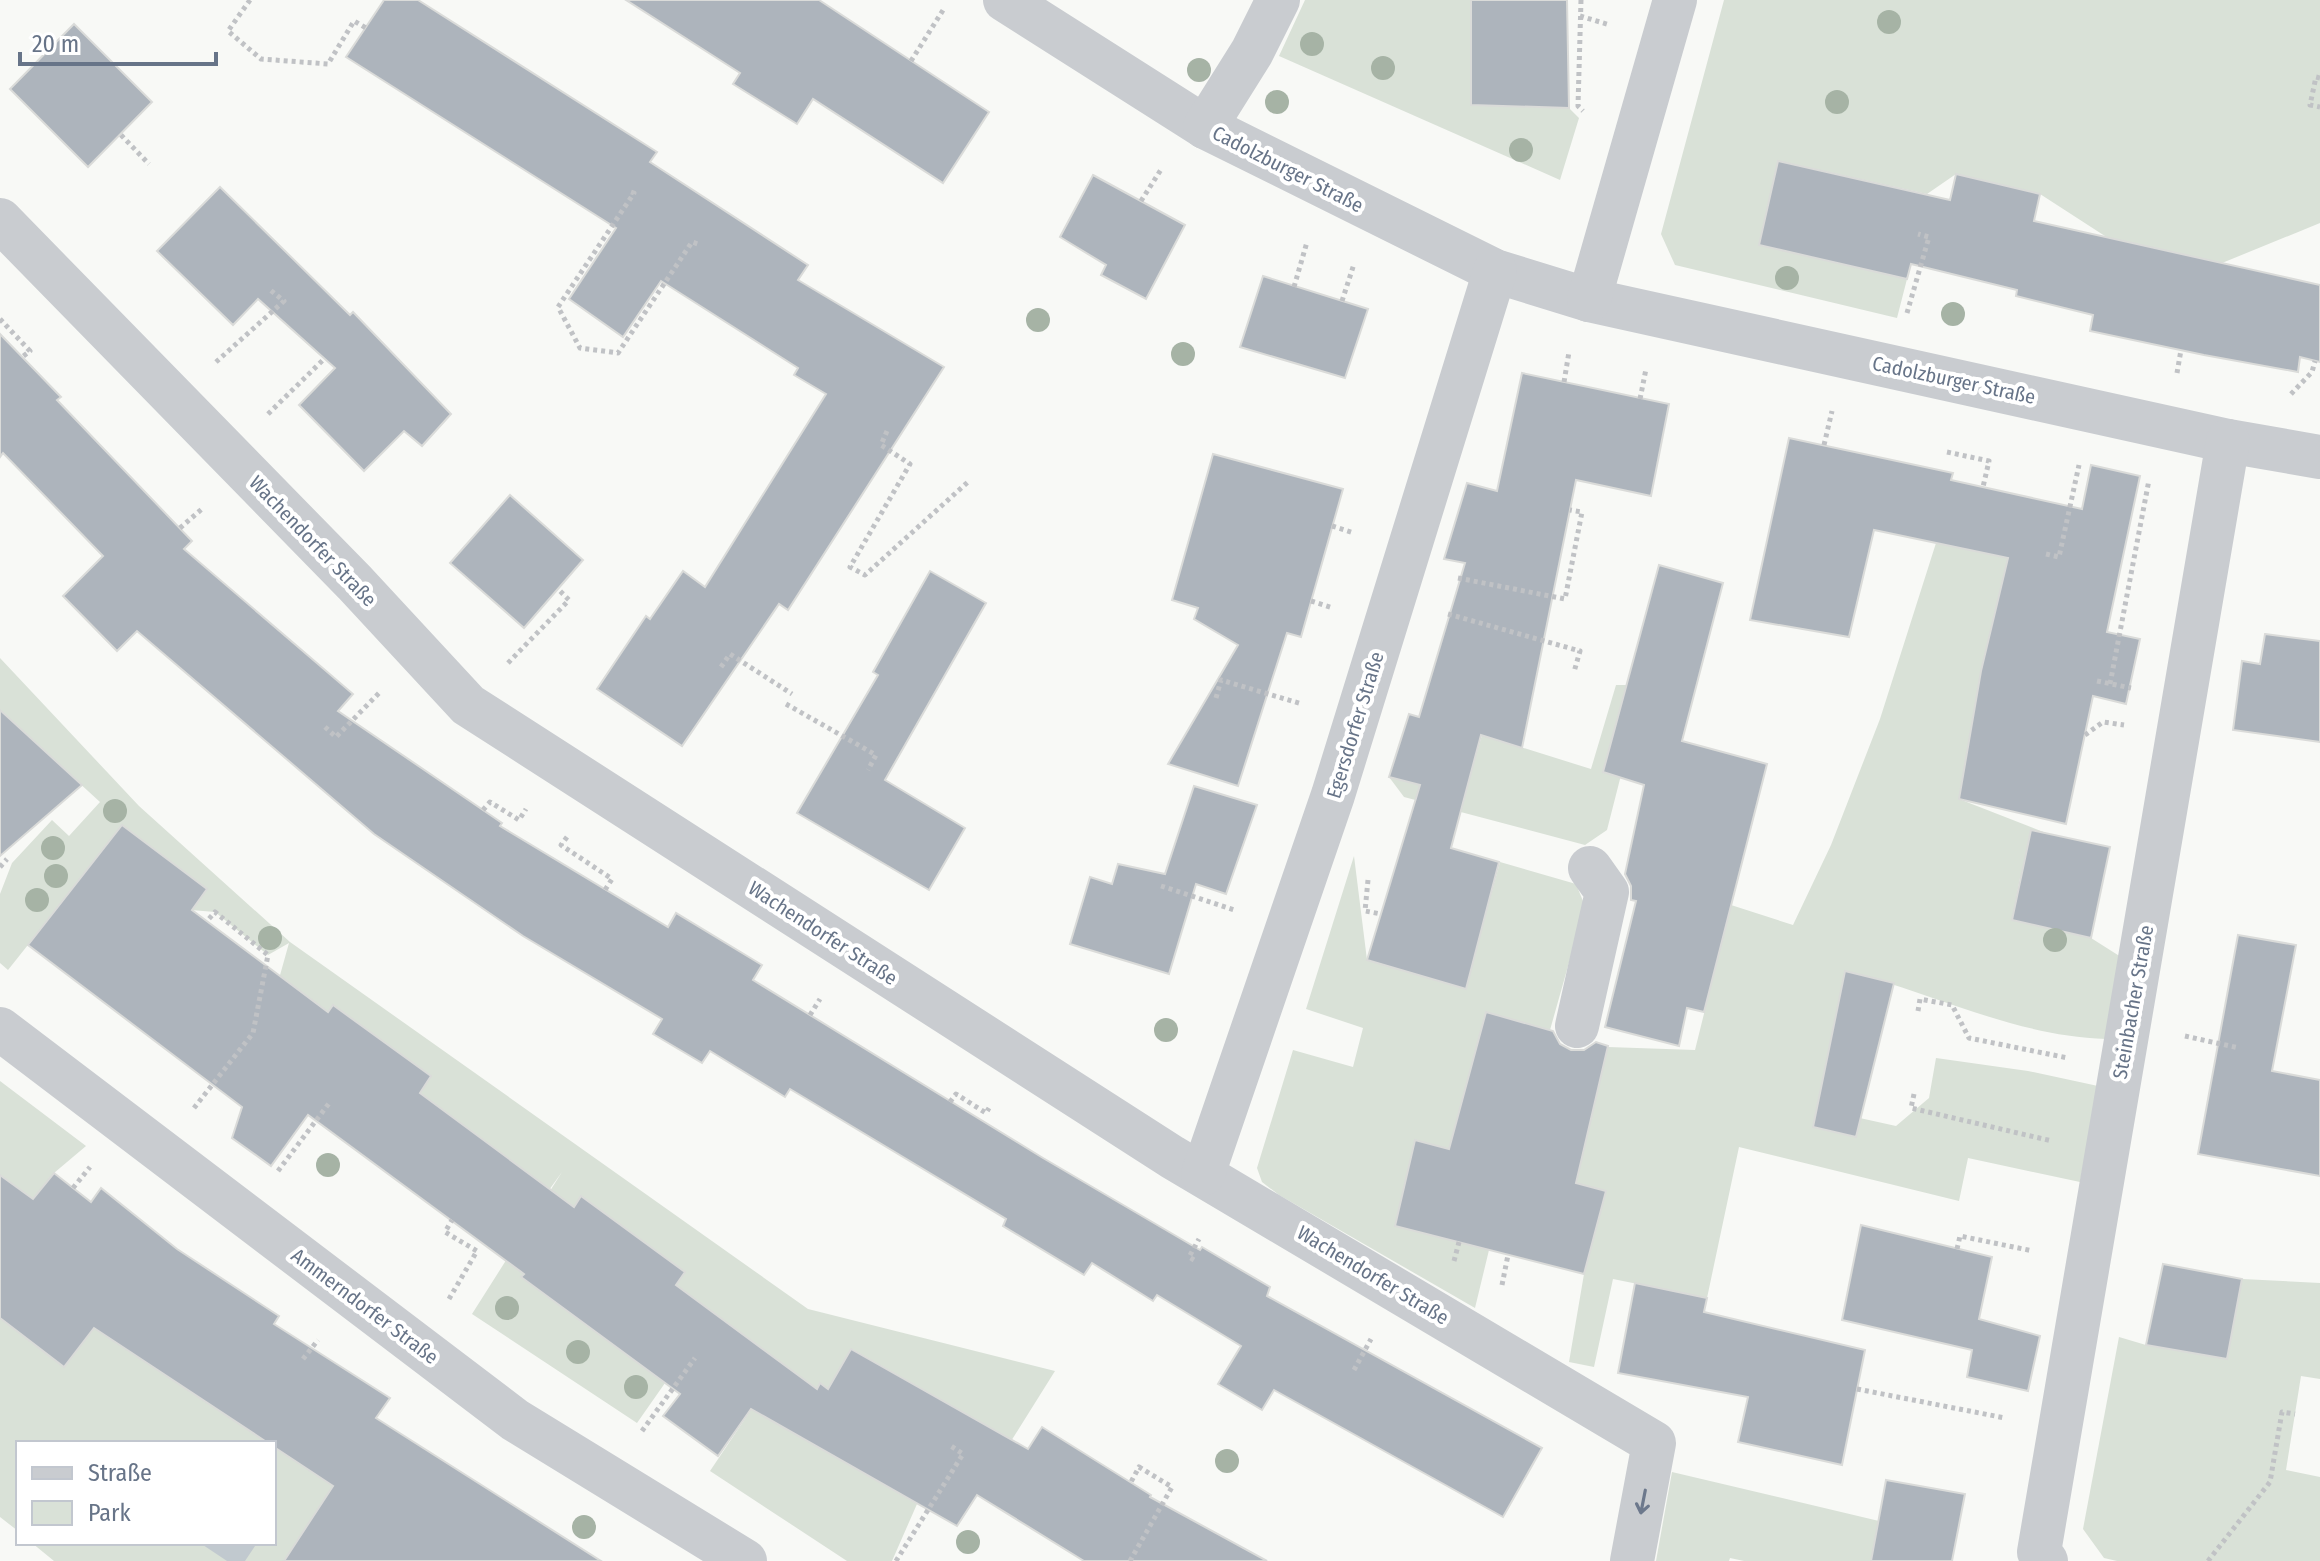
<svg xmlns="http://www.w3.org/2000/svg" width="2320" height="1561" font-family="'Fira Sans Condensed',sans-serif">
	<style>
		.green { fill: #d9e1d7 }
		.water { fill: #c1c9cf }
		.building { fill: #adb4bc; stroke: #dadbd9; stroke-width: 2 }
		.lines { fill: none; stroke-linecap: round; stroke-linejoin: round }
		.path { stroke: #c0c2c5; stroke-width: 5; stroke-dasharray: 4 4; stroke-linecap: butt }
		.minor { stroke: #c9ccd0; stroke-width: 44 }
		.tree { fill: #a6b3a5 }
		.oneway { stroke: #6c788c }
		.labels { text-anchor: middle; stroke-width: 8; stroke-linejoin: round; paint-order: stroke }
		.street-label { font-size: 20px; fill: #677488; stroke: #fff }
	</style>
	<rect width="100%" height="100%" fill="#f8f9f6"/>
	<g class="green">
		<polygon points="1305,0 1471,0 1471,105 1569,108 1579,118 1560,180 1279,56"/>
		<polygon points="1724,0 2320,0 2320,223 2222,263 2108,238 2040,194 1956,174 1927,194 1779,161 1760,245 1907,279 1897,318 1675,265 1661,234"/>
		<path d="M 1936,543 L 2008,558 L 1981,671 L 1959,799 L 2046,833 L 2020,878 L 2012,919 L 2091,938 L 2121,957 L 2106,1039 C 2009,1035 1936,993 1845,971 L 1819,1109 L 1896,1126 L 1929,1098 L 1936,1058 L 2028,1071 L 2098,1086 L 2080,1182 L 1968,1158 L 1959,1201 L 1739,1147 L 1707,1298 L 1613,1279 L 1594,1367 L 1569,1362 L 1584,1274 L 1605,1191 L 1415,1141 L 1395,1226 L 1489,1250 L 1475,1308 L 1279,1195 L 1262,1182 L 1257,1168 L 1293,1050 L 1353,1067 L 1363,1028 L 1306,1009 L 1354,856 L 1367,960 L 1465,989 L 1500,862 L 1576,884 L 1585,906 L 1550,1030 L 1485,1014 L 1462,1100 L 1587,1133 L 1608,1047 L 1695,1050 L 1731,905 L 1793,925 L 1831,845 L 1880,719 Z"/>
		<polygon points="0,658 139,806 290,942 808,1309 1055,1371 961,1521 943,1509 963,1454 968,1415 852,1349 828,1389 819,1384 792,1432 917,1504 892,1561 847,1561 710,1471 759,1398 730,1376 755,1343 676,1285 685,1272 581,1197 521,1277 665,1383 637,1423 472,1314 562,1172 536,1208 517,1165 420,1093 431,1076 333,1005 285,1070 253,1072 289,943 268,955 215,912 191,910 47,921 8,970 0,963 0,894 12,863 52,820 69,836 100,802 5,715 0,719"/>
		<polygon points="1616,685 1644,685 1607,830 1585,845 1404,797 1389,777 1464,796 1482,735 1591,769"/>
		<polygon points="0,1081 86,1146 54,1173 33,1199 0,1175"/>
		<polygon points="2242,1279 2320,1283 2320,1379 2301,1376 2286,1470 2320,1477 2320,1561 2117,1561 2104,1558 2083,1529 2119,1337 2146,1345 2227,1358"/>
		<polygon points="0,1318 80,1318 268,1443 18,1443 18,1531 0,1517"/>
		<polygon points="274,1447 333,1486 284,1561 54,1561 32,1543 274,1543"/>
		<polygon points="1672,1472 1879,1521 1871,1561 1744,1561 1730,1558 1729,1561 1656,1561"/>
	</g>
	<polygon class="water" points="200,1543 257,1543 245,1561 227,1561"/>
	<g class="building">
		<polygon points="384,0 418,0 657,152 650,162 808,265 798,280 944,367 788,610 779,604 682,746 597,689 646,616 650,619 683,571 705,587 826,394 794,375 798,368 661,281 623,337 569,299 616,228 346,57"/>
		<polygon points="626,0 819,0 989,112 943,183 813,99 797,124 733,84 740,73"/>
		<polygon points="1471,0 1567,0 1569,108 1471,105"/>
		<polygon points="74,24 152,102 88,167 10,89"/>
		<polygon points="1778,161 1950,200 1956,174 2040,194 2034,221 2320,285 2320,362 2300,357 2298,372 2204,355 2090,331 2093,315 2016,296 2017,290 1911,264 1907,279 1759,245"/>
		<polygon points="1093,175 1185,225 1146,299 1101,275 1106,265 1060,237"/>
		<polygon points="220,187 350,315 353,312 451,414 422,446 404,431 364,471 299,405 335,368 258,299 233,325 157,251"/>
		<polygon points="1263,276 1368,309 1345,378 1240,347"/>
		<polygon points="0,334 61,397 57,400 192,541 184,549 353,694 338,711 502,823 500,826 668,927 676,913 762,965 753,980 1043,1158 1200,1250 1202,1247 1270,1287 1267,1296 1542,1448 1503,1517 1274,1390 1262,1410 1218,1384 1241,1346 1157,1295 1153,1301 1092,1263 1084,1275 1003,1226 1006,1219 790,1089 785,1097 710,1051 702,1063 653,1034 662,1019 523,936 374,834 137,631 117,651 63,596 103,556 3,453 0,457"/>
		<polygon points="1522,373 1669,404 1651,496 1576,480 1522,748 1481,735 1451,848 1499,862 1466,989 1367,960 1420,785 1389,777 1409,714 1419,717 1465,563 1444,559 1467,483 1497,491"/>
		<polygon points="1789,438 1953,473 1951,480 2082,509 2091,465 2140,476 2107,632 2140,639 2126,704 2093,696 2066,824 1959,799 1981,671 2008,558 1874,530 1849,637 1750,620"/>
		<polygon points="1213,454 1343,489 1301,637 1287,633 1238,786 1168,764 1238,645 1194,619 1198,608 1172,600"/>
		<polygon points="510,495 583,560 524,628 450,563"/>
		<polygon points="1659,565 1723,583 1682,741 1767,764 1704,1012 1687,1008 1679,1046 1605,1027 1636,901 1631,900 1631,886 1625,874 1644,785 1603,772"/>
		<polygon points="930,571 986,603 885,780 965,828 929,890 797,813 878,675 873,672"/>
		<polygon points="2265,634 2320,641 2320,742 2233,730 2242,661 2260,664"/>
		<polygon points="0,710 82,785 0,856"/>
		<polygon points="1194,786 1257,805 1226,894 1196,884 1169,974 1070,944 1090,877 1112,884 1118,864 1165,874"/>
		<polygon points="122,825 207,889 192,910 328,1012 333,1005 431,1076 420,1093 574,1207 581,1196 685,1272 676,1285 817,1389 820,1383 828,1389 851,1349 1028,1449 1042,1427 1151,1495 1150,1497 1267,1561 1084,1561 977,1495 957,1526 751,1409 718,1456 663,1416 680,1394 521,1277 524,1274 308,1115 271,1166 232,1138 242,1107 28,945"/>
		<polygon points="2031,830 2110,847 2091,938 2012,920"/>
		<polygon points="2238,935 2296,945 2272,1071 2320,1080 2320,1176 2198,1154"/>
		<polygon points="1845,971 1894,983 1856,1137 1813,1127"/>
		<polygon points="1486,1012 1553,1031 1560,1044 1571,1050 1584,1050 1596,1042 1608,1046 1576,1183 1606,1191 1584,1274 1395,1226 1415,1140 1449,1149"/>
		<polygon points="54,1173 91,1202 101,1188 177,1249 279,1316 274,1324 390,1398 376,1418 601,1561 284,1561 333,1486 274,1447 274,1443 268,1443 94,1328 64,1367 0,1318 0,1175 33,1199"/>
		<polygon points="1861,1225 1992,1257 1979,1319 2040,1336 2028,1391 1967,1377 1972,1350 1842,1320"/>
		<polygon points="2163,1264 2242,1279 2227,1359 2146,1345"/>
		<polygon points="1635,1283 1707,1298 1704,1312 1865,1350 1842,1465 1738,1442 1748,1397 1618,1373"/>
		<polygon points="1886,1480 1965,1494 1952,1561 1871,1561"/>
	</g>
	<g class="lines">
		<g class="path">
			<polyline points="250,0 228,31 261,59 328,64 354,21 366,28"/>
			<polyline points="1581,0 1578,106 1583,111"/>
			<polyline points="1580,16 1610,25"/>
			<polyline points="911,61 945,7"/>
			<polyline points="2320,78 2316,77 2310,105 2320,107"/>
			<polyline points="121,135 149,164"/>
			<polyline points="631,192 634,193 558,307 580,348 618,353 692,242 698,244"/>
			<polyline points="1141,201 1162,168"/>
			<polyline points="1294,287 1307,242"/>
			<polyline points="1342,301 1354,264"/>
			<polyline points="1907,313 1929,237 1918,234"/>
			<polyline points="0,319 30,351 22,357"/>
			<polyline points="216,362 284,301 269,289"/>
			<polyline points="2177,373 2181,350"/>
			<polyline points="1564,382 1569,352"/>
			<polyline points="2291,394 2312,372 2315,361"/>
			<polyline points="1640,399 1646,369"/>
			<polyline points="268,414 324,359"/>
			<polyline points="887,431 881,445 910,464 850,567 865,575 969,481"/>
			<polyline points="1824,445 1832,411"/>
			<polyline points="1947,452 1989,461 1983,487"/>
			<polyline points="1332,526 1354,533"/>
			<polyline points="180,528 203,508"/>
			<polyline points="2046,554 2059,557 2079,465"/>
			<polyline points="1458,578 1565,599 1582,512 1570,510"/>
			<polyline points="1311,601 1333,608"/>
			<polyline points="1448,614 1580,651 1574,672"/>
			<polyline points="508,663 569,600 558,589"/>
			<polyline points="721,667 730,654 792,694"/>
			<polyline points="2097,681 2131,688"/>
			<polyline points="2110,684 2149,480"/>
			<polyline points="1216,698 1221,680 1302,704"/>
			<polyline points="786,704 876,755 868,770"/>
			<polyline points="325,727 336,737 379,693"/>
			<polyline points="2085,735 2103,722 2124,725"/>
			<polyline points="483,810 490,802 519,820 526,809"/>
			<polyline points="567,837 561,845 612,879 605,890"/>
			<polyline points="0,867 7,859"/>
			<polyline points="1368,880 1365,911 1381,914"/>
			<polyline points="1161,886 1234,910"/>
			<polyline points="1918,1011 1920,999 1952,1005 1969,1038 2068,1058"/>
			<polyline points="810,1015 820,999"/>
			<polyline points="2185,1036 2239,1048"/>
			<polyline points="1914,1094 1911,1108 2052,1141"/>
			<polyline points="950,1102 956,1094 986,1113 989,1108"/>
			<polyline points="194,1108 253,1033 268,955 215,912 207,921"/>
			<polyline points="278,1171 330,1102"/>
			<polyline points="73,1188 90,1167"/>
			<polyline points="1957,1249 1960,1236 2033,1251"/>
			<polyline points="1194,1260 1189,1257 1199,1239"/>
			<polyline points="1454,1261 1459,1242"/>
			<polyline points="1502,1285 1508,1255"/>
			<polyline points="449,1299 477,1251 445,1232 452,1220"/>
			<polyline points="303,1359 318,1340"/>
			<polyline points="1354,1370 1371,1339"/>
			<polyline points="1857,1389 2005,1418"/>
			<polyline points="642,1431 695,1358"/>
			<polyline points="896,1561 963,1454 951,1446"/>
			<polyline points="1130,1561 1172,1487 1139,1467 1131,1482"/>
			<polyline points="2208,1561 2270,1482 2282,1412 2295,1414"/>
		</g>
		<g class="minor">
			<polyline points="1005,0 1205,127 1495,271 1589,300 2228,441 2320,457"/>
			<polyline points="1205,127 1252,52 1278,0"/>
			<polyline points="0,220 355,583 468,705 1172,1157 1654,1443 1632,1561"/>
			<polyline points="1589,300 1675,0"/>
			<polyline points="1577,1026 1607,892 1590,868"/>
			<polyline points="0,1029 515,1420 745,1561"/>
			<polyline points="1203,1174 1333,795 1495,271"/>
			<polyline points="2046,1561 2039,1552 2228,441"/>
		</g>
	</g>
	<g class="tree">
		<circle cx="1889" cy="22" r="12"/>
		<circle cx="1312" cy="44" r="12"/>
		<circle cx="1383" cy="68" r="12"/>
		<circle cx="1199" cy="70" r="12"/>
		<circle cx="1277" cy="102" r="12"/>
		<circle cx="1837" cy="102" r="12"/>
		<circle cx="1521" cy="150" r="12"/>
		<circle cx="1787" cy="278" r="12"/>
		<circle cx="1953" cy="314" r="12"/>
		<circle cx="1038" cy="320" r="12"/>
		<circle cx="1183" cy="354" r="12"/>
		<circle cx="115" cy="811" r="12"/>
		<circle cx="53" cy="848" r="12"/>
		<circle cx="56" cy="876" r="12"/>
		<circle cx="37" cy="900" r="12"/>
		<circle cx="270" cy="938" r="12"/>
		<circle cx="2055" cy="940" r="12"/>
		<circle cx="1166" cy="1030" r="12"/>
		<circle cx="328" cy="1165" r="12"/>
		<circle cx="507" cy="1308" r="12"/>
		<circle cx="578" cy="1352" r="12"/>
		<circle cx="636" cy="1387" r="12"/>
		<circle cx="1227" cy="1461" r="12"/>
		<circle cx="584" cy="1527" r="12"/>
		<circle cx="968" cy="1542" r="12"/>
	</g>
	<defs><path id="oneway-shaft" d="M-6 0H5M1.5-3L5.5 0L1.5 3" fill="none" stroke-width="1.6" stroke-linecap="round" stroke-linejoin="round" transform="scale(2)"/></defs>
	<use class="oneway" href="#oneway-shaft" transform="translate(1643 1502) rotate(101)"/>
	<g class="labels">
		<g class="street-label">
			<text transform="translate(1288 169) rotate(27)" y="7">Cadolzburger Straße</text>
			<text transform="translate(1954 380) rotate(12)" y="7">Cadolzburger Straße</text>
			<text transform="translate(313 541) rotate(46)" y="7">Wachendorfer Straße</text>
			<text transform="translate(1355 725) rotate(-73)" y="7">Egersdorfer Straße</text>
			<text transform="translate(823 933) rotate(33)" y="7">Wachendorfer Straße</text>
			<text transform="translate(2133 1002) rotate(-80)" y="7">Steinbacher Straße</text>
			<text transform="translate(1373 1275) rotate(31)" y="7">Wachendorfer Straße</text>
			<text transform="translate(365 1306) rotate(37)" y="7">Ammerndorfer Straße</text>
		</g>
	</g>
	<rect x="16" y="1441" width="260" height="104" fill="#ffffff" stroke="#c2c7cf" stroke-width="2"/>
	<rect x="32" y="1467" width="40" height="12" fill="#c9ccd0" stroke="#c2c7cf" stroke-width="2"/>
	<text x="88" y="1481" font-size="24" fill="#677488">Straße</text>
	<rect x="32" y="1501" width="40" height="24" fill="#d9e1d7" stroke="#c2c7cf" stroke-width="2"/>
	<text x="88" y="1521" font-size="24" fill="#677488">Park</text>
	<path d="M20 52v12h196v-12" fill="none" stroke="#677488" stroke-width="4"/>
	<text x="32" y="52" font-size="24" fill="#677488" stroke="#ffffff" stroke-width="6" paint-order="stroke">20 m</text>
</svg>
